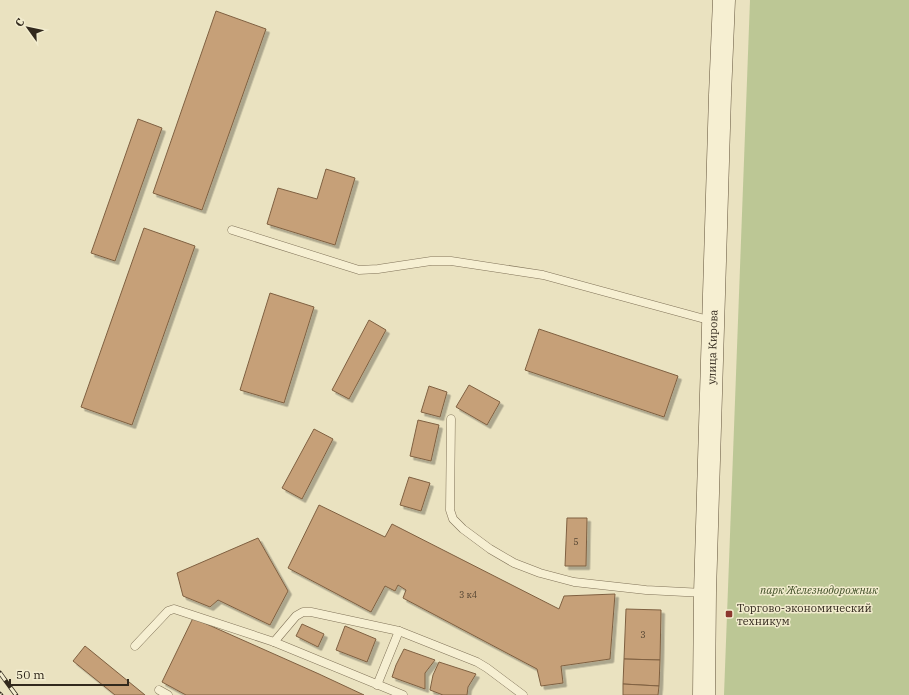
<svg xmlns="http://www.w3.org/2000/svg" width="909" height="695" font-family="'IBM Plex Serif',serif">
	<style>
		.green { fill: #bcc795 }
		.building { fill: #c6a078; stroke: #7f6041; filter: url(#shadow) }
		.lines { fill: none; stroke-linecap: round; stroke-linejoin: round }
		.lane-casing { stroke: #817359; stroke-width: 9 }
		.secondary-casing { stroke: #63543c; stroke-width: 23 }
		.lane { stroke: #f6efd2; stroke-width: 8 }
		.secondary { stroke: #f6efd2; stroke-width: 22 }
		.rail-casing { stroke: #32291d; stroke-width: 4.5 }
		.rail { stroke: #f2ecce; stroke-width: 3; stroke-dasharray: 9; stroke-linecap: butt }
		.poi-dot { fill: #8c372e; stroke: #f2ecce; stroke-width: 1.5 }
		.labels { text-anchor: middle; stroke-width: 3; stroke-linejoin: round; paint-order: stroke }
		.number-label { font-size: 9px; fill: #574734 }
		.street-label { font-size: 11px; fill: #32291d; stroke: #f2ecce }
		.park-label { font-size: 11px; font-style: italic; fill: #3e4d25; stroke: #f2ecce }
		.poi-label { font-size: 11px; fill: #32291d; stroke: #f2ecce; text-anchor: start }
	</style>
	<defs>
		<filter id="shadow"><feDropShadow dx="3.5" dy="3.5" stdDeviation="0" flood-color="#0004"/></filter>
	</defs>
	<rect width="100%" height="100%" fill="#eae2c0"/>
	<polygon class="green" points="750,0 909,0 909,695 724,695"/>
	<g class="building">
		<polygon points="216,11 266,29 202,210 153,193"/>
		<polygon points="138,119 162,128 115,261 91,253"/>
		<polygon points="326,169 355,178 335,245 267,224 278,188 317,199"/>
		<polygon points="144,228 195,246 132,425 81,407"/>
		<polygon points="270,293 314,307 284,403 240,390"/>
		<polygon points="369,320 386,330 349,399 332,390"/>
		<polygon points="539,329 678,376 664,417 525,370"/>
		<polygon points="469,385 500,402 487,425 456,407"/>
		<polygon points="429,386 447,392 440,417 421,412"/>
		<polygon points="418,420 439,425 431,461 410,456"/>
		<polygon points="314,429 333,439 302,499 282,488"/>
		<polygon points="409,477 430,483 421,511 400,505"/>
		<polygon points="319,505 385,537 392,524 559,609 564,596 615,594 610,659 561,666 563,683 541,686 537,669 403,598 406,590 398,585 395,591 385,586 371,612 288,568"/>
		<polygon points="567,518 587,518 586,566 565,566"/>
		<polygon points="258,538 288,591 270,625 218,600 210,607 183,596 177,573"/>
		<polygon points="626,609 661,610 660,660 624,659"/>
		<polygon points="193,618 319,674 364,695 186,695 162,682"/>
		<polygon points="302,624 324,634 318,647 296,636"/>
		<polygon points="345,626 376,639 367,662 336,650"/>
		<polygon points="85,646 145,695 115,695 73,661"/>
		<polygon points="404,649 435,660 425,673 425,689 392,677 396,665"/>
		<polygon points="624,659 660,660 659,686 623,684"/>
		<polygon points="439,662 476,674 468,687 467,695 443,695 430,690 433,675"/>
		<polygon points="623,684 659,686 658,695 623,695"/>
	</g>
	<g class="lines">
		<g class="lane-casing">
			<g id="lane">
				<polyline points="232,230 359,270 378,269 431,261 451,261 543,275 712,321"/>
				<polyline points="451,419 450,510 453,519 463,529 490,549 514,563 540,573 574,582 646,590 704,593"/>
				<polyline points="135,646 168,611 174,609 274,642"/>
				<polyline points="377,685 399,631"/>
				<polyline points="159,690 168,695"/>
				<polyline points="403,695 274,642 296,616 303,612 311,612 399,631 477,662 487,668 523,695"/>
			</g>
		</g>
		<g class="secondary-casing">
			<g id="secondary">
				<path id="s1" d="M 704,695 L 705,593 L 720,95 L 724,0"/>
			</g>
		</g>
		<use href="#lane" class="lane"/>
		<use href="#secondary" class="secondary"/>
		<g class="rail-casing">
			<g id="rail">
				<polyline points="0,673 16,695"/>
				<polyline points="0,694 1,695"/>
			</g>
		</g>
		<use href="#rail" class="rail"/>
	</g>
	<rect class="poi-dot" x="725" y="610" width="8" height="8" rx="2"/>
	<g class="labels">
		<g class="number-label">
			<text x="576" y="545">5</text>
			<text x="468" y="598">3 к4</text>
			<text x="643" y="638">3</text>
		</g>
		<g class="street-label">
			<text dy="4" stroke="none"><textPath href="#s1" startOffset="348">улица Кирова</textPath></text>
		</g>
		<g class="park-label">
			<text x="819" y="594">парк Железнодорожник</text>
		</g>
		<g class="poi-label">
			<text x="737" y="612">Торгово-экономический<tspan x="737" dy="13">техникум</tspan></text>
		</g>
	</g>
	<g transform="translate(28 28) rotate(303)" stroke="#f2ecce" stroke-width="3" paint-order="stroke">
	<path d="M0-3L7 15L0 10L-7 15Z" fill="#32291d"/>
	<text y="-6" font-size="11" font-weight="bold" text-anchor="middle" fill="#32291d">С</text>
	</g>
	<path d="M10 679v6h118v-6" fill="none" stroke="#32291d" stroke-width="2"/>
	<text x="16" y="679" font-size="12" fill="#32291d" stroke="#f2ecce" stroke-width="3" paint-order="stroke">50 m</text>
</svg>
